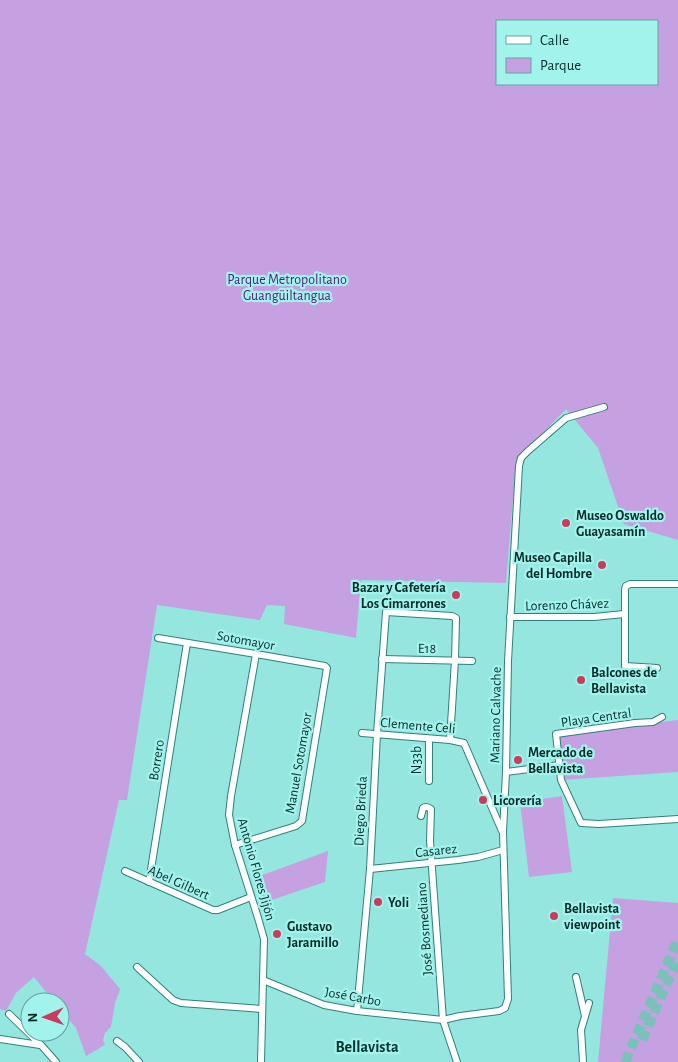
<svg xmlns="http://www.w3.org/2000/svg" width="678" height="1062" font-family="'Alegreya Sans',sans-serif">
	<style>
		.green { fill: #c5a1e1; fill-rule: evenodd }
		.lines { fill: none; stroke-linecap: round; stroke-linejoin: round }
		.primary-tunnel { stroke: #7ac1bc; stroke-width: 10; stroke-dasharray: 10 5; stroke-linecap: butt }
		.street-casing { stroke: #2e817c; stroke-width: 8 }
		.street { stroke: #fff; stroke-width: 6 }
		.poi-dot { fill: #ca3b60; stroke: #a3f3ed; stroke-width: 2 }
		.labels { text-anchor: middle; stroke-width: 4.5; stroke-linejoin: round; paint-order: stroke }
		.park-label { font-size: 14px; fill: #561978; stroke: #a3f3ed }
		.poi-label { font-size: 14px; font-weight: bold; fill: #092c2a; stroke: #a3f3ed; text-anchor: start }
		.street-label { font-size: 14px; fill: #092c2a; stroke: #a3f3ed }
		.quarter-label { font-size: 16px; font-weight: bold; fill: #083533; stroke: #a3f3ed }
	</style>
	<rect width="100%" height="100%" fill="#96e6e0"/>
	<g class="green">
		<path d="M 0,0 L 678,0 L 678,540 L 624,524 L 598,448 L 566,409 L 516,461 L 506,583 L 361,580 L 356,638 L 284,624 L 285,606 L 267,605 L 260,620 L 157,605 L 127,800 L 119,800 L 85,954 L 101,966 L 120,989 L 115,1003 L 111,1027 L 105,1033 L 103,1040 L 105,1045 L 86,1056 L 76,1028 L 60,1009 L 60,1002 L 54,1002 L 34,977 L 16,993 L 6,1011 L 0,1009 ZM 497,21 L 657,21 L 657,84 L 497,84 Z"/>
		<polygon points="678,720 678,772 561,780 557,734"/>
		<polygon points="562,796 572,872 529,877 520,802"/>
		<polygon points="328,851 325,882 263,903 257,877"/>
		<polygon points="613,898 678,903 678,1062 598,1062"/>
	</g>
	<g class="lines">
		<g class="primary-tunnel">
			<polyline points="642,1040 678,958"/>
			<polyline points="625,1062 678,939"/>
		</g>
		<g class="street-casing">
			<g id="street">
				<polyline points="510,617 594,617 624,614"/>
				<polyline points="158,638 256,654 325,666 327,668 302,821 296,826 235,845"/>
				<polyline points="256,654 231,796 229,815 235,845 258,918 264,939 261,1062"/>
				<polyline points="382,659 472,661"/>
				<polyline points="657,668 625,666 625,589 626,586 630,584 678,584"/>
				<polyline points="662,717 653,722 635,723 556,734 561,780 581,823 599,824 678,819"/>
				<polyline points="362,733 450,740 464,743 502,831"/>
				<polyline points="429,739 429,781"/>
				<polyline points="506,772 560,765"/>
				<path d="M 421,816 L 423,808 C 426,806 428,807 431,809 L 430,841 L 443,1020 L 457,1062"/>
				<polyline points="370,869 458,860 478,857 503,850"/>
				<polyline points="125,871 213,910 218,910 251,897"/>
				<polyline points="149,882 187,643"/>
				<polyline points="137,967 173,1000 181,1003 262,1009"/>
				<polyline points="576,977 585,1016"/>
				<polyline points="263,980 324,1005 357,1011 443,1020 460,1016 499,1011 505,1008 508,999 503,832 506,772 508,661 519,466 521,458 528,451 566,418 604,407"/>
				<polyline points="357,1011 370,869 377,734 386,612 452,616 456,618 455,660 450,740"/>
				<polyline points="9,1014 41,1045 56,1062"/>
				<polyline points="0,1039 40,1045"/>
				<polyline points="117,1041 125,1047 139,1062"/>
				<polyline points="583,1062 581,1030 589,1003"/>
			</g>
		</g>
		<use href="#street" class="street"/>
	</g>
	<g class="poi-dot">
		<circle cx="566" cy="523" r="5"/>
		<circle cx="602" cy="565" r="5"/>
		<circle cx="456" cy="595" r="5"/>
		<circle cx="581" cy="680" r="5"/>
		<circle cx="518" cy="760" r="5"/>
		<circle cx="483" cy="800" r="5"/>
		<circle cx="378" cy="902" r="5"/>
		<circle cx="554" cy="916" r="5"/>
		<circle cx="277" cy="934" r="5"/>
	</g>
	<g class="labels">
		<g class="park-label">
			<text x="287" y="284">Parque Metropolitano<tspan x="287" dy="16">Guangüiltangua</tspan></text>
		</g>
		<g class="poi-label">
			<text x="576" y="520">Museo Oswaldo<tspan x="576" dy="16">Guayasamín</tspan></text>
			<text x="592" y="562" text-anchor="end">Museo Capilla<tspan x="592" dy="16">del Hombre</tspan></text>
			<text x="446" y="592" text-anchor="end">Bazar y Cafetería<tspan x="446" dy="16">Los Cimarrones</tspan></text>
			<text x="591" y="677">Balcones de<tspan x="591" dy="16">Bellavista</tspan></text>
			<text x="528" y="757">Mercado de<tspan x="528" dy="16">Bellavista</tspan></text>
			<text x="493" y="805">Licorería</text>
			<text x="388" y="907">Yoli</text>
			<text x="564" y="913">Bellavista<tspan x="564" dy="16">viewpoint</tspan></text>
			<text x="287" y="931">Gustavo<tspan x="287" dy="16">Jaramillo</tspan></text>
		</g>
		<g class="street-label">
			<text transform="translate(567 604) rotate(-2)" y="5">Lorenzo Chávez</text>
			<text transform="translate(246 640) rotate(10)" y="5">Sotomayor</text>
			<text transform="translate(427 648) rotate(1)" y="5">E18</text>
			<text transform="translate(495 715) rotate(-89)" y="5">Mariano Calvache</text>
			<text transform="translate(596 717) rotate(-8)" y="5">Playa Central</text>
			<text transform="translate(418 725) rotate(5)" y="5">Clemente Celi</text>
			<text transform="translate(156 760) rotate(-81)" y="5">Borrero</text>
			<text transform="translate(416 760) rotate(-90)" y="5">N33b</text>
			<text transform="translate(298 763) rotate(-80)" y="5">Manuel Sotomayor</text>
			<text transform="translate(360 811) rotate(-87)" y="5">Diego Brieda</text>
			<text transform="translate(436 850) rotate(-6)" y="5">Casarez</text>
			<text transform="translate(257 869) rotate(74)" y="5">Antonio Flores Jijón</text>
			<text transform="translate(179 882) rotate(24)" y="5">Abel Gilbert</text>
			<text transform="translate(424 929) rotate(-94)" y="5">José Bosmediano</text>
			<text transform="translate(353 996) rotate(10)" y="5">José Carbo</text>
		</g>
		<g class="quarter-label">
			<text x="367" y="1052">Bellavista</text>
		</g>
	</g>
	<rect x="496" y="20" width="162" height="65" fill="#a3f3ed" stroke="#65a39f"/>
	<rect x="506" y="36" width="25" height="8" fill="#ffffff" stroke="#65a39f"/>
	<text x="540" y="45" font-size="15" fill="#092c2a">Calle</text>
	<rect x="506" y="58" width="25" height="15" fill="#c5a1e1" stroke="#65a39f"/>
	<text x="540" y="70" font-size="15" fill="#092c2a">Parque</text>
	<g transform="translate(45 1017) rotate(268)"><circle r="24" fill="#a3f3ed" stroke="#65a39f"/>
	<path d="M0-4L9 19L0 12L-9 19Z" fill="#ca3b60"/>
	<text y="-8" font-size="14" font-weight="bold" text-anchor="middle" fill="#092c2a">N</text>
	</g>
</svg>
